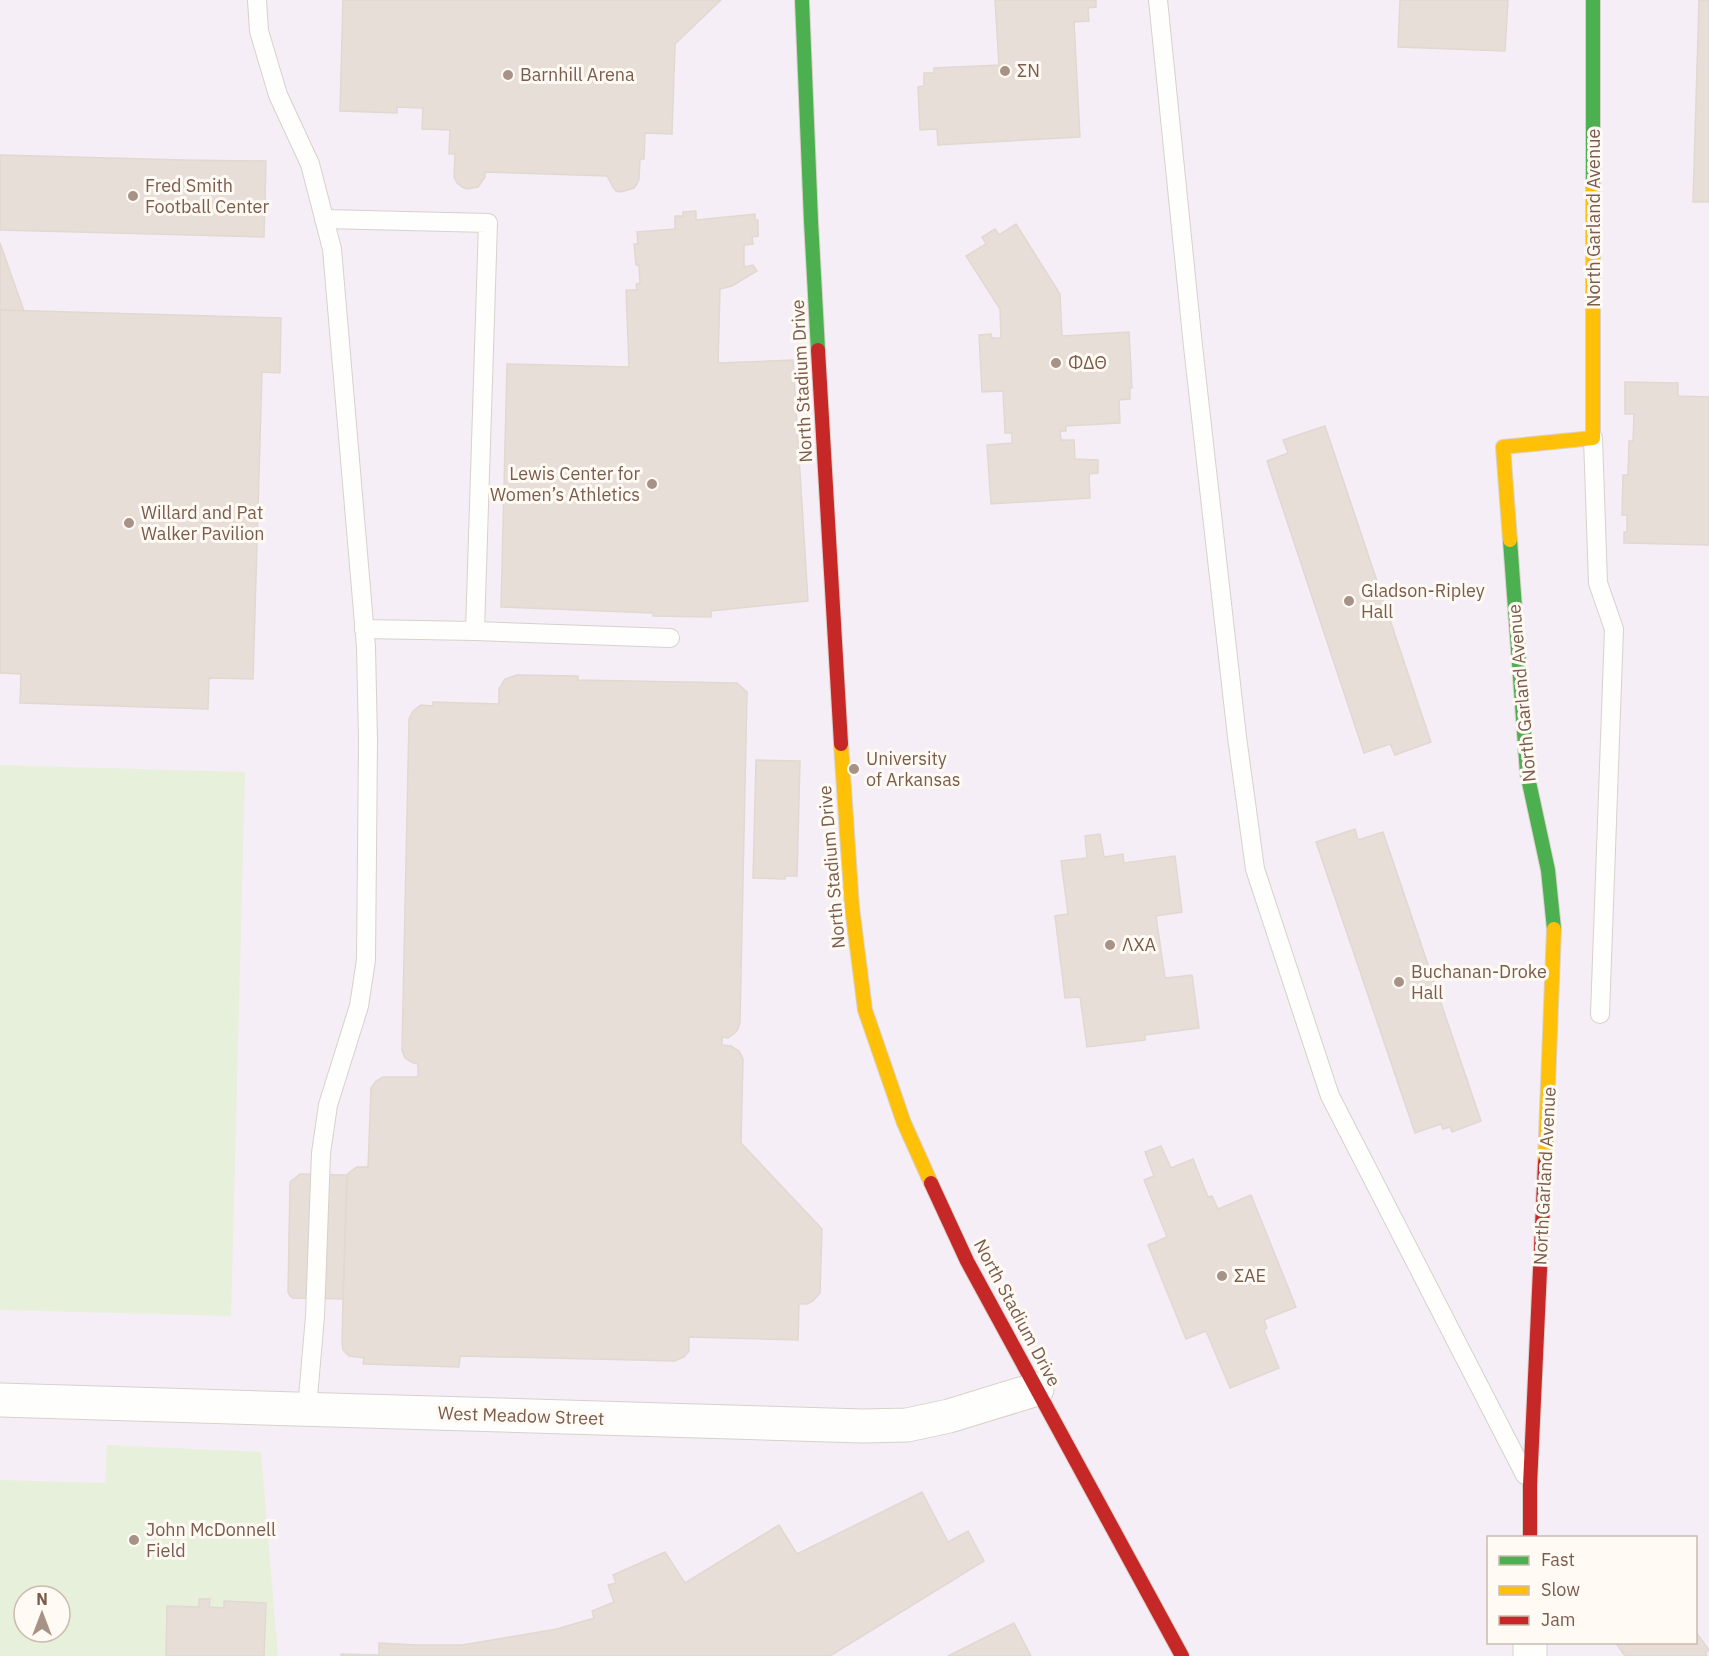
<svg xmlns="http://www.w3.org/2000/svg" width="1709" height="1656" font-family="'IBM Plex Sans',sans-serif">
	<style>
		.education { fill: #f6eef6; fill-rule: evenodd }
		.green { fill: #e7f0db; fill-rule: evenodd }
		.building { fill: #e6ded7; stroke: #e2d8d2; stroke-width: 1.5 }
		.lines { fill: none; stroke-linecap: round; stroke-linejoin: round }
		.lane-casing { stroke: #d7d1cb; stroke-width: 20 }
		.street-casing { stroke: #d7d1cb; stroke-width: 35 }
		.fast-casing { stroke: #d9d2cb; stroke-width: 16 }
		.slow-casing { stroke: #d9d2cb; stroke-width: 16 }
		.jam-casing { stroke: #d9d2cb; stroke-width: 16 }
		.lane { stroke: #fefefd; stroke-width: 18 }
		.street { stroke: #fefefd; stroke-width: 33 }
		.fast { stroke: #4caf50; stroke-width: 14 }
		.slow { stroke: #ffc107; stroke-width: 14 }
		.jam { stroke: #c62828; stroke-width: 14 }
		.poi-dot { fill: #a69286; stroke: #fffaf3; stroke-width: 2 }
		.labels { text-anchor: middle; stroke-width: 6; stroke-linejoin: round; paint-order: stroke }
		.poi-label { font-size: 18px; fill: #7a5c4d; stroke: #fffaf3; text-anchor: start }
		.street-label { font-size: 18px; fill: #7a5c4d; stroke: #fffaf3 }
	</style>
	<rect width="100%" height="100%" fill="#f9f5f0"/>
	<path class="education" d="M 0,0 L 1709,0 L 1709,1656 L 0,1656 ZM 1488,1538 L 1696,1538 L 1696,1642 L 1488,1642 ZM 24,1596 L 60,1596 L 60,1632 L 24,1632 Z"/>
	<g class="green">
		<polygon points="0,765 245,772 231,1316 0,1310"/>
		<path d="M 107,1445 L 261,1452 L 278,1656 L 0,1656 L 0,1480 L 105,1483 ZM 24,1596 L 60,1596 L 60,1632 L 24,1632 Z"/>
	</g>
	<g class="building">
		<polygon points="343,0 721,0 675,44 672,134 645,133 644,159 640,159 639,179 637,184 634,188 621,192 616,191 613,187 607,176 485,172 485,177 478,187 467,189 462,187 457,183 454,177 455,154 449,154 450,130 422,129 423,108 397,107 397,113 340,111"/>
		<polygon points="995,0 1096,0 1096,7 1088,8 1089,21 1074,22 1080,137 938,145 937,129 920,130 918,87 924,86 924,73 934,73 934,68 999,65"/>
		<polygon points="1400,0 1508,0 1505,51 1398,47"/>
		<polygon points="1699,0 1709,0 1709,202 1693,202"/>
		<polygon points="0,155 185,160 266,161 264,237 0,230"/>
		<polygon points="696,211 696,220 755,214 755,220 758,220 758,236 752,237 753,244 744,245 744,267 753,265 757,271 732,286 720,289 718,363 793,360 808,601 711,611 711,617 653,616 653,613 501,607 507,364 629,367 626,290 637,290 636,284 640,283 639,265 636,265 634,244 638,244 637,232 675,229 675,216 683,216 683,212"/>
		<polygon points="1016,224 1060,294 1062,336 1129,332 1132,388 1130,388 1130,399 1119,400 1120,423 1066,426 1066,431 1060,431 1061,440 1074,440 1075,459 1098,460 1098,473 1089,474 1090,498 991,504 987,445 1012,443 1012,433 1005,433 1003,391 982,392 979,335 991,334 992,338 1001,338 1000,309 966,256 986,244 982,237 995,229 999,235"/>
		<polygon points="0,243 24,311 0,310"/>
		<polygon points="0,310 281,318 280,373 262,372 253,679 209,678 208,709 20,703 21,674 0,673"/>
		<polygon points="1625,382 1678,383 1678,396 1709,397 1709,545 1624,543 1624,532 1627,532 1627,515 1622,515 1623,475 1628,475 1629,441 1633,441 1634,414 1625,414"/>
		<polygon points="1325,426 1431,742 1395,755 1390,744 1364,753 1267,461 1288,453 1283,440"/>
		<polygon points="517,675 578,676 578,680 737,683 747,692 740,1022 738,1029 735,1033 728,1038 722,1037 722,1045 731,1046 739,1051 743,1059 741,1143 822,1229 820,1293 813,1301 807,1304 799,1304 798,1340 689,1337 689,1351 684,1357 675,1361 460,1356 459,1367 363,1364 364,1358 349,1356 343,1350 342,1342 343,1299 347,1175 351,1171 357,1167 368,1167 371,1088 376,1081 383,1077 418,1077 418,1064 413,1063 405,1058 402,1050 409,719 413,711 421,705 433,706 433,702 499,704 499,689 505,679"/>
		<polygon points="756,760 800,761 797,876 785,876 785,879 753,878"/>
		<polygon points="1355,829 1358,840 1383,832 1481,1121 1452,1132 1450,1127 1443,1129 1441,1124 1415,1133 1316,842"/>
		<polygon points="1100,834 1104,857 1123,854 1124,863 1175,856 1182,912 1156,916 1165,978 1192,975 1199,1028 1145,1035 1145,1040 1087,1047 1080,997 1065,998 1055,916 1068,914 1061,861 1087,858 1085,836"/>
		<polygon points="1161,1146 1171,1168 1193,1159 1208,1197 1212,1196 1218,1209 1251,1195 1296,1307 1264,1320 1267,1328 1264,1330 1279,1368 1230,1388 1206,1331 1186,1339 1148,1245 1167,1237 1144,1180 1154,1176 1145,1152"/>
		<polygon points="300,1174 347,1175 343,1299 293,1298 290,1296 288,1292 290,1182"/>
		<polygon points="922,1492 948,1542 968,1531 984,1561 830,1656 341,1656 341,1654 379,1655 379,1643 417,1645 462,1645 557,1629 594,1618 592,1611 614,1602 608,1585 616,1583 613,1575 665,1552 685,1583 779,1525 797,1554"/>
		<polygon points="199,1599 210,1599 209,1607 224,1608 224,1601 266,1603 264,1656 166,1656 167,1606 199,1607"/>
		<polygon points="1014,1623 1031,1656 948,1656"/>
		<polygon points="1696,1632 1709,1650 1705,1653 1707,1656 1625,1656 1615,1642 1696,1642"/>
	</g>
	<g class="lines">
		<g class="lane-casing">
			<g id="lane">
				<polyline points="257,0 259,31 278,95 310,164 332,249 366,647 368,741 366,960 359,1006 328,1105 321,1153 315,1316 307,1409"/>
				<polyline points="1158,0 1193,346 1237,737 1255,869 1330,1096 1525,1475"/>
				<polyline points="324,219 488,223 475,631"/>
				<polyline points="1593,438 1598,583 1614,629 1600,1014"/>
				<polyline points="364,629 475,631 670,638"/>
			</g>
		</g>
		<g class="street-casing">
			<g id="street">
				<polyline points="0,1400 863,1426 907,1425 949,1416 1037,1389"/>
				<polyline points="1530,1656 1530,1642"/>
			</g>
		</g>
		<g class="fast-casing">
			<g id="fast">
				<polyline points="802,0 811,221 818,350"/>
				<polyline points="1593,0 1593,189"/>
				<polyline points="1510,540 1527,773 1548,870 1554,929"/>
			</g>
		</g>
		<g class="slow-casing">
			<g id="slow">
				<polyline points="1510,540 1503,447 1593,438 1593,189"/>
				<polyline points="841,744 852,907 865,1010 904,1123 931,1183"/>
				<polyline points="1545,1162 1554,929"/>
			</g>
		</g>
		<g class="jam-casing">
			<g id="jam">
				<polyline points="818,350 841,744"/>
				<polyline points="931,1183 967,1261 1182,1656"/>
				<polyline points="1530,1538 1530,1485 1545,1162"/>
			</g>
		</g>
		<use href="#lane" class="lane"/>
		<use href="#street" class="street"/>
		<use href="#fast" class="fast"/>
		<use href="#slow" class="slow"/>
		<use href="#jam" class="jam"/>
	</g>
	<g class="poi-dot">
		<circle cx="1005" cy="71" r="6"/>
		<circle cx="508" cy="75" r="6"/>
		<circle cx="133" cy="196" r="6"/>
		<circle cx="1056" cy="363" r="6"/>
		<circle cx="652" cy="484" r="6"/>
		<circle cx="129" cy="523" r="6"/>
		<circle cx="1349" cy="601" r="6"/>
		<circle cx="854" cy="769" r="6"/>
		<circle cx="1110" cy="945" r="6"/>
		<circle cx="1399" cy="982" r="6"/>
		<circle cx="1222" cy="1276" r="6"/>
		<circle cx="134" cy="1540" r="6"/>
	</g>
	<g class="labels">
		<g class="poi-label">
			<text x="1017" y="77">ΣΝ</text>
			<text x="520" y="81">Barnhill Arena</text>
			<text x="145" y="192">Fred Smith<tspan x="145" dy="21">Football Center</tspan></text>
			<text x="1068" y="369">ΦΔΘ</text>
			<text x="640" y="480" text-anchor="end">Lewis Center for<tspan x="640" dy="21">Women’s Athletics</tspan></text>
			<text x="141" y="519">Willard and Pat<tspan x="141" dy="21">Walker Pavilion</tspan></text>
			<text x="1361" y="597">Gladson-Ripley<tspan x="1361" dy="21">Hall</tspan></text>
			<text x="866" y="765">University<tspan x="866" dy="21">of Arkansas</tspan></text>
			<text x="1122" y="951">ΛΧΑ</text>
			<text x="1411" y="978">Buchanan-Droke<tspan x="1411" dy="21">Hall</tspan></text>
			<text x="1234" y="1282">ΣΑΕ</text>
			<text x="146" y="1536">John McDonnell<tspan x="146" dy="21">Field</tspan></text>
		</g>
		<g class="street-label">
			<text transform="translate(1594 218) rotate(-90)" y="6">North Garland Avenue</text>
			<text transform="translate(802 381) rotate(-93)" y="6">North Stadium Drive</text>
			<text transform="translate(1522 693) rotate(-95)" y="6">North Garland Avenue</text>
			<text transform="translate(832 867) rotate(-95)" y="6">North Stadium Drive</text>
			<text transform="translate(1545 1176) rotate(-87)" y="6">North Garland Avenue</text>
			<text transform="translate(1017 1313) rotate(62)" y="6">North Stadium Drive</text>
			<text transform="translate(521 1416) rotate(2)" y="6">West Meadow Street</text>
		</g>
	</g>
	<rect x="1487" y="1536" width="210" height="108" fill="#fffaf3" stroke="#cabbb1" stroke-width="1.5"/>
	<rect x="1499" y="1556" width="30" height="9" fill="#4caf50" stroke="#cabbb1" stroke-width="1.5"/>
	<text x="1541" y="1566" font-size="18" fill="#7a5c4d">Fast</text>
	<rect x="1499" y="1586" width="30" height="9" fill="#ffc107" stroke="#cabbb1" stroke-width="1.5"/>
	<text x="1541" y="1596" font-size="18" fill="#7a5c4d">Slow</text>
	<rect x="1499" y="1616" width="30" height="9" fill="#c62828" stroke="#cabbb1" stroke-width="1.5"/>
	<text x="1541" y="1626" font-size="18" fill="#7a5c4d">Jam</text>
	<g transform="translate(42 1614)"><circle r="28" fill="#fffaf3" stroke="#cabbb1" stroke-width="1.5"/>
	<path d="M0-4.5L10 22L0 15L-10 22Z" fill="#a69286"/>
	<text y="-9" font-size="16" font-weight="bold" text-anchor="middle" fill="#7a5c4d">N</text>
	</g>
</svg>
